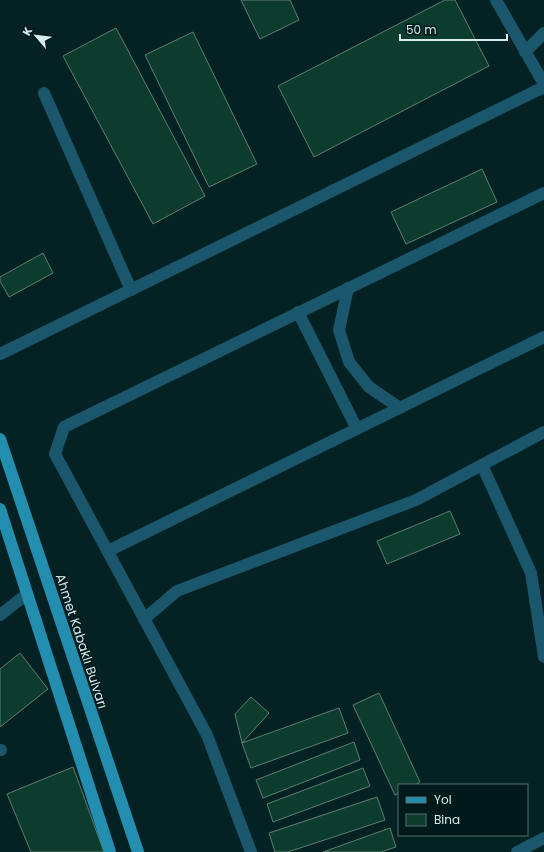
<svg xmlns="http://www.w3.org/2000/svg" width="544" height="852" font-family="Poppins,sans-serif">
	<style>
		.building { fill: #0c3c2d; stroke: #5c7f71 }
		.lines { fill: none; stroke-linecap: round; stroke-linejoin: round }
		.minor { stroke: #1b576c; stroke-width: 12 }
		.major { stroke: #248eb1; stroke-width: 12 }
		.labels { text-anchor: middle; stroke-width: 3; stroke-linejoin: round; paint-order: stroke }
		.street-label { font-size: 13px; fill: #d7ecec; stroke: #00191a }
	</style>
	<rect width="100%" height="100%" fill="#042223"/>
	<g class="building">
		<polygon points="241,0 290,0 299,20 260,39"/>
		<polygon points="445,0 455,0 489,66 314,157 278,86"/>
		<polygon points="116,28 205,196 153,224 63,56"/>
		<polygon points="193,32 257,164 209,187 145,55"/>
		<polygon points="482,169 497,202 406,244 391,212"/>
		<polygon points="43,253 53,273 9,297 0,281 0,277"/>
		<polygon points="450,511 460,534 387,564 377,541"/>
		<polygon points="20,653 48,689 0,727 0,669"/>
		<polygon points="379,693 420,782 415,785 399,785 399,793 395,795 353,705"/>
		<polygon points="251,697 269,713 242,743 235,714"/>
		<polygon points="339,708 348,733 251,768 242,743"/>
		<polygon points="354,742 360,760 263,798 256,780"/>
		<polygon points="73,767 104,852 31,852 7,794"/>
		<polygon points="363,768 370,786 273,822 267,804"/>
		<polygon points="377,797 385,820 288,852 275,852 269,833"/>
		<polygon points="390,828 396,847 381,852 323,852"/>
	</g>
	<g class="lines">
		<g class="minor">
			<polyline points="496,0 544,84"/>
			<polyline points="525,52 544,33"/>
			<polyline points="44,93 131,290"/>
			<polyline points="348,288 339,330 349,362 369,387 400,408"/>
			<polyline points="298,312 357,429"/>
			<polyline points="0,354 544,87"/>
			<polyline points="482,465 531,573 544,657"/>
			<polyline points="108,551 544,337"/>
			<polyline points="0,615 27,594"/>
			<polyline points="144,619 177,591 416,500 544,432"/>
			<polyline points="0,750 1,750"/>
			<polyline points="251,852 207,735 55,454 64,427 544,193"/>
			<polyline points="517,852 544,838"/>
		</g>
		<g class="major">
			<polyline points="0,439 138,852"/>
			<polyline points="0,509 110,852"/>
		</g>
	</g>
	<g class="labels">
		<g class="street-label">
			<text transform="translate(82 641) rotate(72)" y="5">Ahmet Kabaklı Bulvarı</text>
		</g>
	</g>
	<rect x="398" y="784" width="130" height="52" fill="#00191a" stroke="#566d6e"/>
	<rect x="406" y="797" width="20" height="6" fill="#248eb1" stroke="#566d6e"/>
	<text x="434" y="804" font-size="12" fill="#d7ecec">Yol</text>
	<rect x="406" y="814" width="20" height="12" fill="#0c3c2d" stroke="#566d6e"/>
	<text x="434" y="824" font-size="12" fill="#d7ecec">Bina</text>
	<g transform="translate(36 36) rotate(298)" stroke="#00191a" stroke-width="3" paint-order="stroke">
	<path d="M0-3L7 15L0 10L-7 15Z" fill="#d7ecec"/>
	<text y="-6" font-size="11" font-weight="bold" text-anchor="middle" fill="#d7ecec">K</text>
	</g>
	<path d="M400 34v6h107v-6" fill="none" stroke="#d7ecec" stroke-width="2"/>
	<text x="406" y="34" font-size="12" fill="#d7ecec" stroke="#00191a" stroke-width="3" paint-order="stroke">50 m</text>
</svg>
